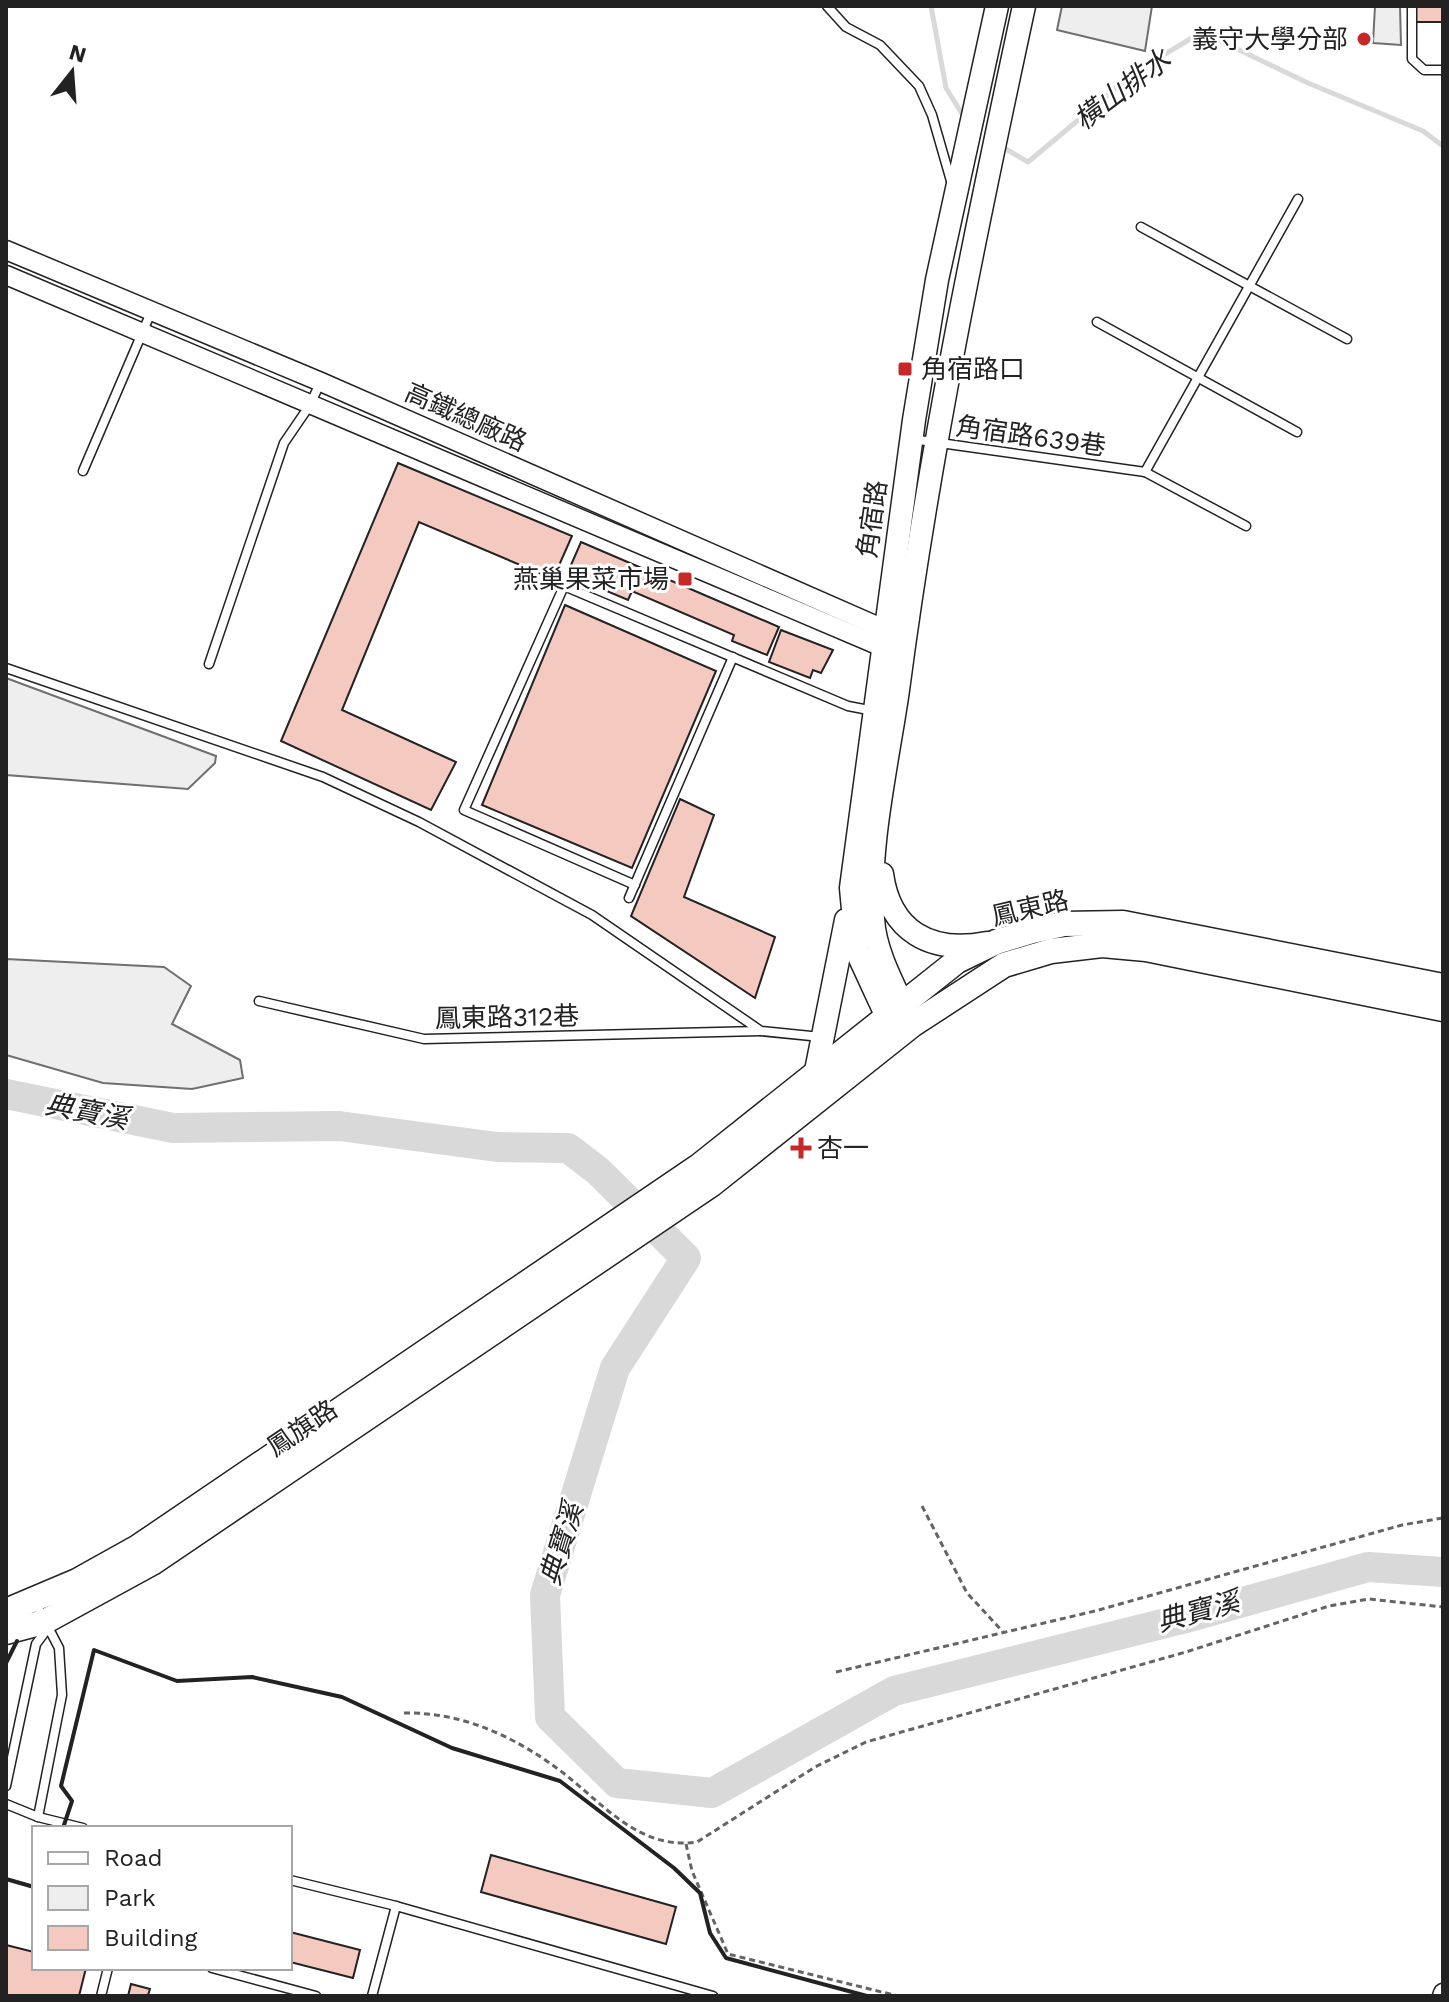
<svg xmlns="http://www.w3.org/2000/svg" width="1449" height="2002" font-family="'Work Sans','Noto Sans TC',sans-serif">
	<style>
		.green { fill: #eee; stroke: #6f6f6f; stroke-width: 2 }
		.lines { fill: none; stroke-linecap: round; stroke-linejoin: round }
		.stream { stroke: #d9d9d9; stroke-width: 5 }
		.river { stroke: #d9d9d9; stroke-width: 30 }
		.building { fill: #f3c9c0; stroke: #222; stroke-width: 2 }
		.service-casing { stroke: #222; stroke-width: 11 }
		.tertiary-casing { stroke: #222; stroke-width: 21 }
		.secondary-casing { stroke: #222; stroke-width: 25 }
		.primary-casing { stroke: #222; stroke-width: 27 }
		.path { stroke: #646464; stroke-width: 3; stroke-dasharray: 6 4; stroke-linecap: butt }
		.service { stroke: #fff; stroke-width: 8 }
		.tertiary { stroke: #fff; stroke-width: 18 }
		.secondary { stroke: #fff; stroke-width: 22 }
		.primary { stroke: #fff; stroke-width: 24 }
		.wall { stroke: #222; stroke-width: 4 }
		.poi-dot { fill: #c62828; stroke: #fff; stroke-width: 3 }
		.labels { text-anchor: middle; stroke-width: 6; stroke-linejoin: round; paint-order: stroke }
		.poi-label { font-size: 26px; fill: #222; stroke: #fff; text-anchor: end }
		.street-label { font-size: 26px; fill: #222; stroke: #fff }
		.water-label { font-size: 28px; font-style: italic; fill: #222; stroke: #fff }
	</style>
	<rect width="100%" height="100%" fill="#fff"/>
	<g class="green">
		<polygon points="1062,6 1152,6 1145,51 1057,30"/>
		<polygon points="1375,6 1400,6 1401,45 1373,43"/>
		<polygon points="6,678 216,756 215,763 188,789 6,775"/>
		<polygon points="6,959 164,967 191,986 172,1024 240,1060 243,1078 192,1089 103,1083 6,1055"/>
	</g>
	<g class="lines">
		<g class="stream">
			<polyline points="931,6 946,88 964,117"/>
			<polyline points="999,145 1028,162 1138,70 1202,32 1308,83 1423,131 1443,146"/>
		</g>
		<polyline class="river" points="6,1094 173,1128 339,1126 497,1147 568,1148 598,1171 686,1258 615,1368 545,1595 550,1717 617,1783 712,1793 894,1691 1186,1618 1368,1567 1443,1572"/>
	</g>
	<g class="building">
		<rect x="1416" y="6" width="27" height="16"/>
		<polygon points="398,463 572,536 553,579 419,522 342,710 456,762 431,810 281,741"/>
		<polygon points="581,542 779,627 767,655 732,641 734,635 632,591 628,600 583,581 586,572 571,565"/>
		<polygon points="565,605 716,671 632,868 482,805"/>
		<polygon points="781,630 833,650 821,673 813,670 810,678 769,662"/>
		<polygon points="680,799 714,815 684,897 775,937 755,998 631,916"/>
		<polygon points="491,1855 676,1907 666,1944 481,1892"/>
		<polygon points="290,1932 360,1950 353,1978 290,1962"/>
		<polygon points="6,1945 34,1952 34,1968 86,1968 79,1996 6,1996"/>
		<polygon points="131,1984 150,1989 148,1995 153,1996 128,1996"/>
	</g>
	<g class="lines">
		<g class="service-casing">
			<g id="service">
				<polyline points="827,6 846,27 880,45 919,86 932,115 951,181"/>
				<polyline points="1412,6 1412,59 1424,70 1443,70"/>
				<polyline points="1141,227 1347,339"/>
				<polyline points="1097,322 1297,432"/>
				<polyline points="912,439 1145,472 1298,199"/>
				<polyline points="83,471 152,310"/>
				<polyline points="1145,472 1246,526"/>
				<polyline points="209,664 284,443 310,405 320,383"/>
				<polyline points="6,668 323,777 419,822 592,915 761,1031 821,1037"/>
				<polyline points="635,885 464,810 564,586 848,706 874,711"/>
				<polyline points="629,898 733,657"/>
				<polyline points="259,1001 424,1039 760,1031"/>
				<polyline points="34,1600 59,1648 62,1695 38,1817 83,1828"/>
				<polyline points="6,1786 36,1644 48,1628"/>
				<polyline points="6,1804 38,1817"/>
				<polyline points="290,1880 396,1906"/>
				<polyline points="212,1968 316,1996"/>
				<polyline points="101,1996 108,1968"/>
				<polyline points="372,1996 396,1906 713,1996"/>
			</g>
		</g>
		<g class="tertiary-casing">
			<g id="tertiary">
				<polyline points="6,250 321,382 884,629 898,631"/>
				<polyline points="6,275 894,652"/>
				<polyline points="1442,1996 1443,1993"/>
			</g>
		</g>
		<g class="secondary-casing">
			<g id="secondary">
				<path d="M 882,874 C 890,932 931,954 987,943"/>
				<path d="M 910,1021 C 896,989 875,954 873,919 C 867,850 888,760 898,690 C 928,460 975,233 1024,6"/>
				<polyline points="894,1032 857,952 851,888 914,420 937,280 997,6"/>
				<polyline points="815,1076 846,920"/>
			</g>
		</g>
		<g class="primary-casing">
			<g id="primary">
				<polyline points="6,1611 77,1581 138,1547 699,1166 957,961 996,942 1032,931 1064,924 1123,923 1443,986"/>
				<polyline points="6,1632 44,1622 152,1563 712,1184 912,1025 1004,965 1051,951 1102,945 1146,949 1443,1009"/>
			</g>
		</g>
		<g class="path">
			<polyline points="922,1506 967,1593 1004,1633"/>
			<polyline points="836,1672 1095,1611 1402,1525 1443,1518"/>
			<path d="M 404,1713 C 458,1712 507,1733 551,1764 C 598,1796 634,1851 697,1842 L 815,1767 L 866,1742 L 1186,1652 L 1329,1606 L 1369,1599 L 1443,1607"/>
			<polyline points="686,1844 692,1871 728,1954 898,1996"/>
		</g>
		<use href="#service" class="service"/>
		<use href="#tertiary" class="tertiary"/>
		<use href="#secondary" class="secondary"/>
		<use href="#primary" class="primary"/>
		<g class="wall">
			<polyline points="6,1663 17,1641"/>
			<polyline points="63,1828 72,1801 61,1786 94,1650 177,1681 252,1677 342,1697 452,1748 560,1781 674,1868 700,1893 710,1933 726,1958 867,1996"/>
			<polyline points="6,1879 34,1887"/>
		</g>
	</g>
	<g class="poi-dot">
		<circle cx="1364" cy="39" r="8"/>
		<rect x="897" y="361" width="16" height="16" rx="4"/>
		<rect x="677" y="571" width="16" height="16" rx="4"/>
		<path d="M797 1136h8v8h8v8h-8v8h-8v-8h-8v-8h8z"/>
	</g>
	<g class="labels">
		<g class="poi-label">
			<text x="1348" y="48">義守大學分部</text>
			<text x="921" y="378" text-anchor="start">角宿路口</text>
			<text x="669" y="588">燕巢果菜市場</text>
			<text x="817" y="1157" text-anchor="start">杏一</text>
		</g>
		<g class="street-label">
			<text transform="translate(466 417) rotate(24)" y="9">高鐵總廠路</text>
			<text transform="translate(1031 436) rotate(8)" y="9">角宿路639巷</text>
			<text transform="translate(872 519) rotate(-82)" y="9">角宿路</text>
			<text transform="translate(1030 908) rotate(-13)" y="9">鳳東路</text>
			<text transform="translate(507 1017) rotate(-1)" y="9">鳳東路312巷</text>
			<text transform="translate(302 1428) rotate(-34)" y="9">鳳旗路</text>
		</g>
		<g class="water-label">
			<text transform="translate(1122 89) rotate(-37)" y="10">橫山排水</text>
			<text transform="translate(87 1111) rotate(11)" y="10">典寶溪</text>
			<text transform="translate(561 1544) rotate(-73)" y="10">典寶溪</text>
			<text transform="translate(1198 1611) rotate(-15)" y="10">典寶溪</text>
		</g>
	</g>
	<rect width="1449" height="2002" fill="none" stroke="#222222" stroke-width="16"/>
	<rect x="32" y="1826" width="260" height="144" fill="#ffffff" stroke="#a7a7a7" stroke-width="2"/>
	<rect x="48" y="1852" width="40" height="12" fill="#ffffff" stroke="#a7a7a7" stroke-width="2"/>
	<text x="104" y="1866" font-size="24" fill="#222222">Road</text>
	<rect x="48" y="1886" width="40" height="24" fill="#eeeeee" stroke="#a7a7a7" stroke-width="2"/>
	<text x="104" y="1906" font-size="24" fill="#222222">Park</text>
	<rect x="48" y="1926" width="40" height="24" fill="#f3c9c0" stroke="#a7a7a7" stroke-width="2"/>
	<text x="104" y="1946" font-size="24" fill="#222222">Building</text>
	<g transform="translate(72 72) rotate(17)" stroke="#ffffff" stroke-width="6" paint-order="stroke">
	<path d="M0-6L14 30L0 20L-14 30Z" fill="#222222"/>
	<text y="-12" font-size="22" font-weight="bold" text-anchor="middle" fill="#222222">N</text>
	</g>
</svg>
